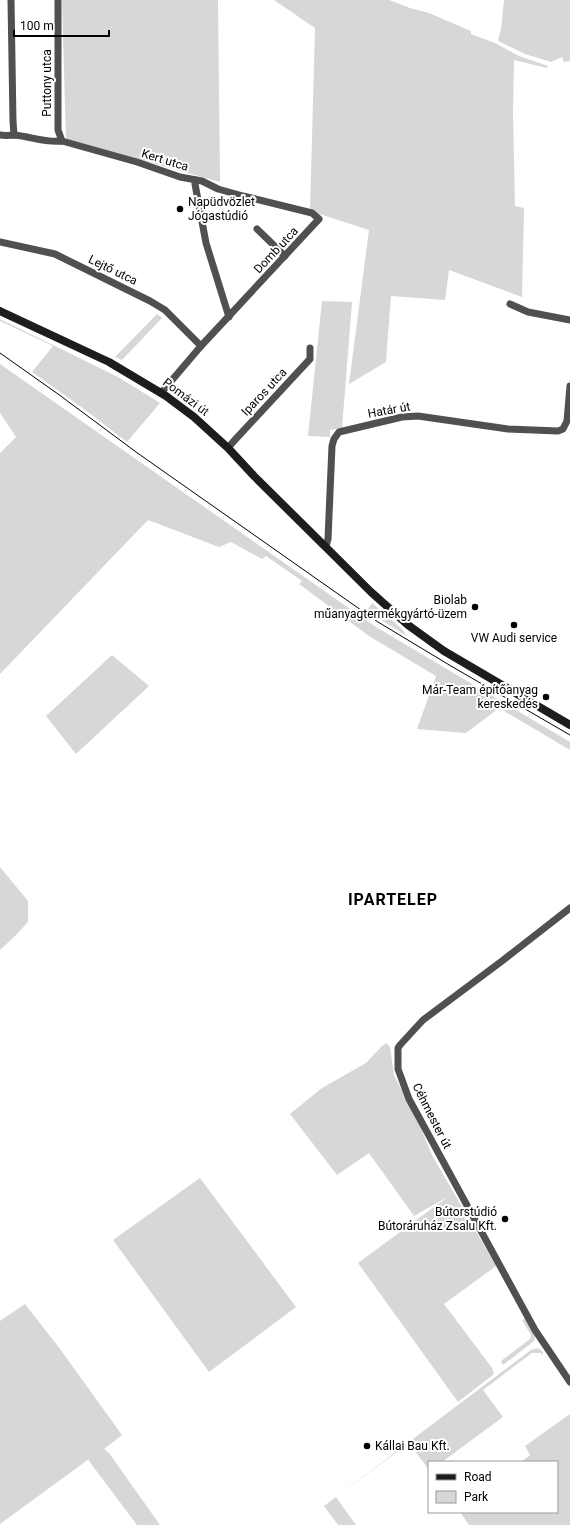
<svg xmlns="http://www.w3.org/2000/svg" width="570" height="1525" font-family="Roboto,sans-serif">
	<style>
		.green { fill: #d7d7d7 }
		.lines { fill: none; stroke-linecap: round; stroke-linejoin: round }
		.street { stroke: #505050; stroke-width: 7 }
		.secondary { stroke: #1d1d1d; stroke-width: 8 }
		.tram { stroke: #000; stroke-width: 1 }
		.poi-dot { fill: #000; stroke: #fff; stroke-width: 1.5 }
		.labels { text-anchor: middle; stroke-width: 4; stroke-linejoin: round; paint-order: stroke }
		.street-label { font-size: 12px; fill: #000; stroke: #fff }
		.poi-label { font-size: 12px; fill: #000; stroke: #fff; text-anchor: end }
		.district-label { font-size: 16px; font-weight: bold; letter-spacing: 1px; fill: #000; stroke: #fff }
	</style>
	<rect width="100%" height="100%" fill="#fff"/>
	<g class="green">
		<polygon points="62,0 218,0 220,182 66,139"/>
		<polygon points="274,0 389,0 410,8 429,13 471,31 471,34 495,43 519,56 548,66 547,68 514,60 513,113 515,206 524,208 522,297 449,270 445,300 391,296 386,362 349,384 369,230 310,211 315,28"/>
		<polygon points="504,0 570,0 570,61 564,62 562,57 551,62 525,54 500,42 498,40 501,30"/>
		<polygon points="322,301 352,302 342,428 330,430 330,437 308,436"/>
		<polygon points="157,314 162,318 122,360 115,357"/>
		<polygon points="0,319 118,377 160,403 127,442 80,406 32,372 53,346 0,321"/>
		<polygon points="0,364 376,627 570,742 570,750 499,708 466,733 417,729 436,676 369,636 299,584 302,581 266,556 262,559 231,542 219,547 148,520 0,674 0,453 16,437 0,413"/>
		<polygon points="372,603 402,629 407,636 367,611"/>
		<polygon points="112,655 149,686 76,754 46,716"/>
		<polygon points="0,867 28,901 28,922 16,935 0,950"/>
		<polygon points="386,1043 390,1047 394,1075 419,1124 432,1155 496,1266 444,1304 492,1368 494,1374 458,1402 358,1263 449,1196 414,1216 369,1153 337,1175 290,1114 322,1088 366,1063 381,1047"/>
		<polygon points="200,1178 296,1307 209,1372 113,1240"/>
		<polygon points="25,1304 60,1349 122,1435 104,1449 109,1453 160,1525 137,1525 89,1461 89,1459 0,1524 0,1321"/>
		<polygon points="524,1319 526,1320 535,1336 534,1341 503,1365 501,1361 530,1339 531,1335 522,1320"/>
		<polygon points="538,1348 543,1352 543,1355 541,1353 532,1353 483,1390 503,1417 442,1462 429,1462 429,1470 409,1443 336,1497 356,1525 338,1525 324,1506 531,1350"/>
		<polygon points="570,1414 570,1525 469,1525 460,1512 557,1512 557,1462 521,1462 530,1455 525,1446"/>
	</g>
	<g class="lines">
		<g class="street">
			<polyline points="11,0 13,121 14,135"/>
			<polyline points="58,0 58,130 62,141"/>
			<path d="M 0,135 C 6,136 10,135 15,135 C 32,137 46,143 62,141 L 137,162 L 180,177 L 202,181 L 218,189 L 243,196 L 312,213 L 319,219 L 201,346 L 161,393"/>
			<polyline points="195,180 195,184 206,243 229,317"/>
			<polyline points="257,229 285,256"/>
			<polyline points="0,242 55,254 150,301 165,310 201,346"/>
			<polyline points="510,304 528,312 570,320"/>
			<polyline points="228,448 233,442 310,359 310,348"/>
			<polyline points="326,546 328,539 332,446 334,439 339,432 402,417 418,416 508,429 558,431 563,429 567,421 570,386"/>
			<polyline points="570,908 502,961 423,1020 400,1045 398,1048 398,1069 409,1099 535,1330 570,1382"/>
		</g>
		<polyline class="secondary" points="0,311 109,362 166,396 194,417 228,448 254,476 371,592 408,625 444,651 570,725"/>
		<polyline class="tram" points="0,353 58,394 136,452 378,622 451,666 570,735"/>
	</g>
	<g class="poi-dot">
		<circle cx="180" cy="209" r="4"/>
		<circle cx="475" cy="607" r="4"/>
		<circle cx="514" cy="625" r="4"/>
		<circle cx="546" cy="697" r="4"/>
		<circle cx="505" cy="1219" r="4"/>
		<circle cx="367" cy="1446" r="4"/>
	</g>
	<g class="labels">
		<g class="street-label">
			<text transform="translate(47 83) rotate(-90)" y="4">Puttony utca</text>
			<text transform="translate(165 160) rotate(17)" y="4">Kert utca</text>
			<text transform="translate(276 250) rotate(-47)" y="4">Domb utca</text>
			<text transform="translate(113 270) rotate(26)" y="4">Lejtő utca</text>
			<text transform="translate(264 392) rotate(-47)" y="4">Iparos utca</text>
			<text transform="translate(186 397) rotate(37)" y="4">Pomázi út</text>
			<text transform="translate(389 410) rotate(-10)" y="4">Határ út</text>
			<text transform="translate(432 1116) rotate(63)" y="4">Céhmester út</text>
		</g>
		<g class="poi-label">
			<text x="188" y="206" text-anchor="start">Napüdvözlet<tspan x="188" dy="14">Jógastúdió</tspan></text>
			<text x="467" y="604">Biolab<tspan x="467" dy="14">műanyagtermékgyártó-üzem</tspan></text>
			<text x="514" y="642" text-anchor="middle">VW Audi service</text>
			<text x="538" y="694">Már-Team építőanyag<tspan x="538" dy="14">kereskedés</tspan></text>
			<text x="497" y="1216">Bútorstúdió<tspan x="497" dy="14">Bútoráruház Zsalu Kft.</tspan></text>
			<text x="375" y="1450" text-anchor="start">Kállai Bau Kft.</text>
		</g>
		<g class="district-label">
			<text x="393" y="905">IPARTELEP</text>
		</g>
	</g>
	<rect x="428" y="1461" width="130" height="52" fill="#ffffff" stroke="#999999"/>
	<rect x="436" y="1474" width="20" height="6" fill="#1d1d1d" stroke="#999999"/>
	<text x="464" y="1481" font-size="12" fill="#000000">Road</text>
	<rect x="436" y="1491" width="20" height="12" fill="#d7d7d7" stroke="#999999"/>
	<text x="464" y="1501" font-size="12" fill="#000000">Park</text>
	<path d="M14 30v6h95v-6" fill="none" stroke="#000000" stroke-width="2"/>
	<text x="20" y="30" font-size="12" fill="#000000" stroke="#ffffff" stroke-width="3" paint-order="stroke">100 m</text>
</svg>
